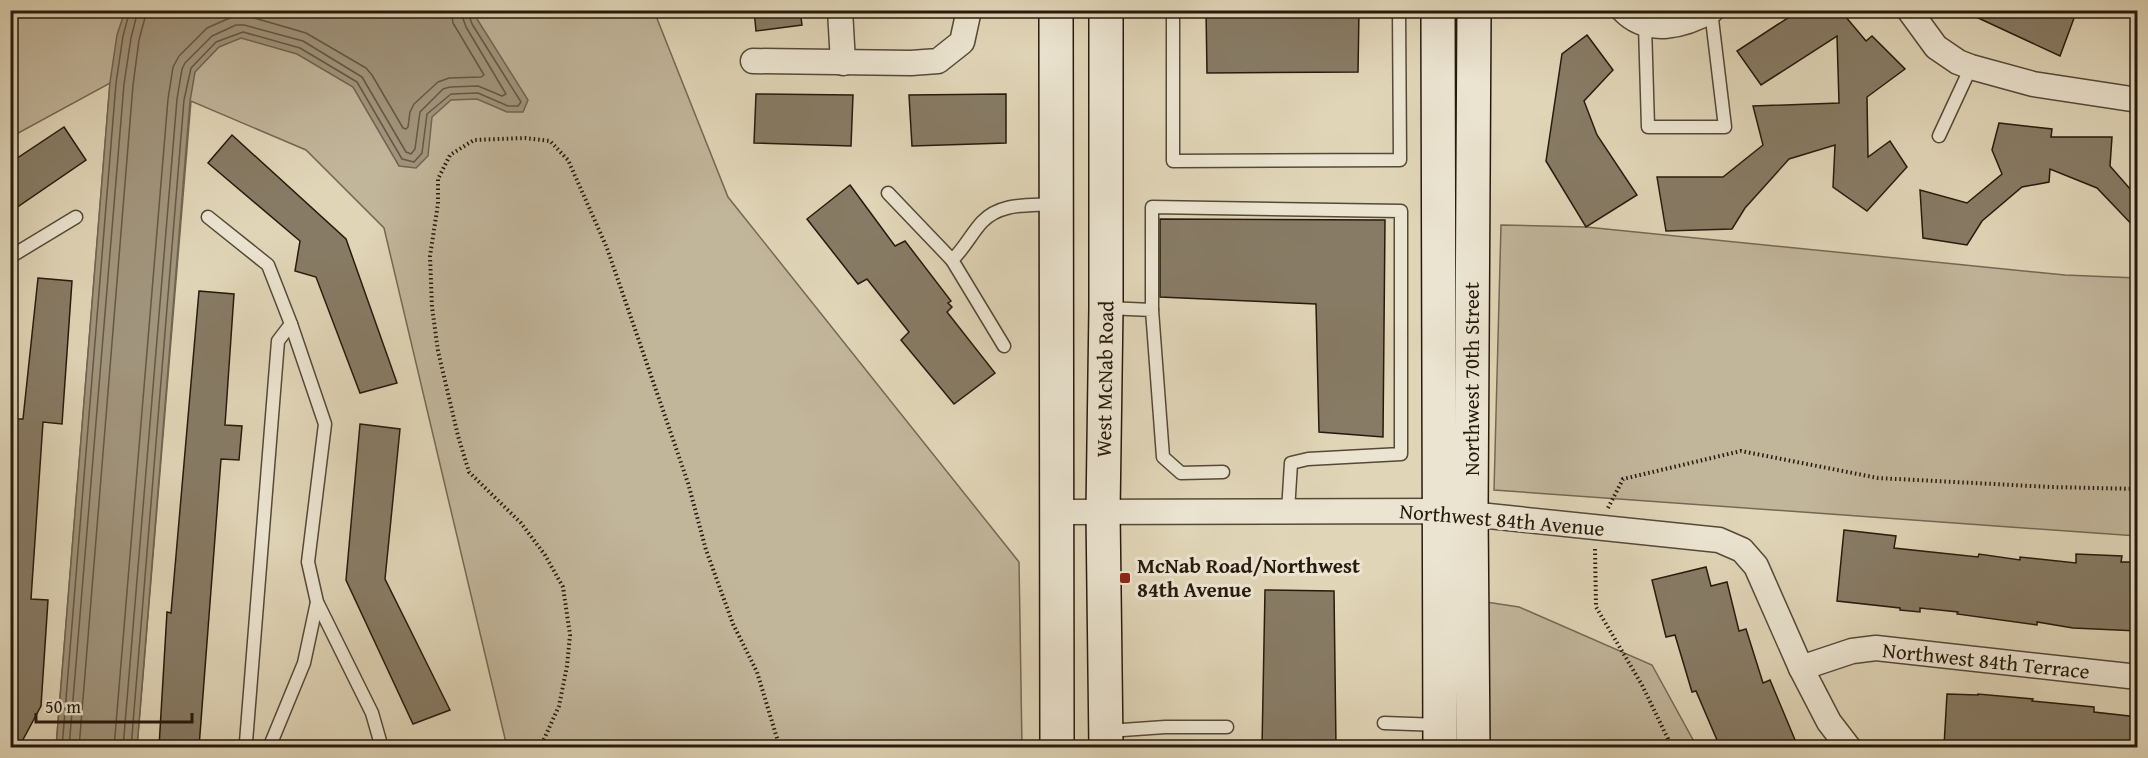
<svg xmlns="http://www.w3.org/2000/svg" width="2148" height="758" font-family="'Gentium Book Plus',serif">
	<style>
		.green { fill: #c1b59a; stroke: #746854; stroke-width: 1.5 }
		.water { fill: #a1957d; stroke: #706450; stroke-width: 1.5 }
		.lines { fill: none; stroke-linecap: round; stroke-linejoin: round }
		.shore { stroke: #645845; stroke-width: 1.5 }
		.building { fill: #877b65; stroke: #271a0d; stroke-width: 1.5 }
		.lane-casing { stroke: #554938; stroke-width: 15 }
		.street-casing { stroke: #554938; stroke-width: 27 }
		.secondary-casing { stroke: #271a0d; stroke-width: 36 }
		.path { stroke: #271a0d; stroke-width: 4; stroke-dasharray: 1.5 3; stroke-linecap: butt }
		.lane { stroke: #ebe4d0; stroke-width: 12 }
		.street { stroke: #ebe4d0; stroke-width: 24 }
		.secondary { stroke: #ebe4d0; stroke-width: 33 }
		.poi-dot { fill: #8f2418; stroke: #ebe4d0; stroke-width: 2 }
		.labels { text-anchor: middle; stroke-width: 6; stroke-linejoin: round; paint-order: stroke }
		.street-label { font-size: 21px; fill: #271a0d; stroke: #ebe4d0 }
		.poi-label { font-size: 21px; font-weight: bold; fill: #271a0d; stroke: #ebe4d0; text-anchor: start }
	</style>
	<rect width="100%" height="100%" fill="#e0d5b7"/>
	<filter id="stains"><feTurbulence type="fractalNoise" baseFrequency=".00333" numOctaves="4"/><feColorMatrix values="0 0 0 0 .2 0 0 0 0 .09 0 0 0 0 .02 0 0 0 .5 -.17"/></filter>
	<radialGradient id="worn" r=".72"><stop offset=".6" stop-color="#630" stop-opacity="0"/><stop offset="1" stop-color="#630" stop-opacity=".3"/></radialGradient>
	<g class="green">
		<polygon points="11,11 654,11 728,197 1019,562 1022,747 507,747 384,228 306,150 191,101 137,747 56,747 110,83 11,137"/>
		<polygon points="1501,225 1586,227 2065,275 2137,278 2137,536 1494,490"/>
		<polygon points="1486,602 1519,607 1652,665 1697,747 1488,747"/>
	</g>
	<polygon class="water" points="125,11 472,11 528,100 523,112 507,112 477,99 451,100 432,117 428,156 416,168 399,166 353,87 297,54 241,38 219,47 195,72 190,101 137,747 56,747 110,82 117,35"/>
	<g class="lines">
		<g class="shore">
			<polyline points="62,748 116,83 123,36 130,10"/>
			<polyline points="69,748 124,84 131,38 138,10"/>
			<polyline points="79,748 133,85 139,40 147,10"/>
			<polyline points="114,748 168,99 173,67 179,56 207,28 232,17 244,15 306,33 366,68 372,75 403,128 406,129 408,127 410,112 414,104 438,82 449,78 481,77 484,75 453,23 451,10"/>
			<polyline points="123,748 177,99 182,69 185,63 212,36 236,25 244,25 303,41 362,77 406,152 411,154 415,149 420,112 443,89 450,87 478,86 502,96 506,94 466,27 460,10"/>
			<polyline points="131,748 184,100 191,68 216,42 243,32 300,48 357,82 402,159 414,162 422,153 427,114 451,94 478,93 508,106 518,106 521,102 472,24 467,10"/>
		</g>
	</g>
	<g class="building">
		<polygon points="754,10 800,10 802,25 756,31"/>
		<polygon points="1206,10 1359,10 1358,72 1207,73"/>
		<polygon points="1800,10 1840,10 1866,41 1872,36 1905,69 1867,97 1868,157 1890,141 1907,167 1867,211 1833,187 1835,145 1789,159 1745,208 1732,229 1666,231 1657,177 1723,177 1763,145 1753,106 1839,103 1837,36 1761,85 1737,51"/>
		<polygon points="1961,10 2077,10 2060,56"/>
		<polygon points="1587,35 1613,70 1584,101 1597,135 1637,195 1586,227 1546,161 1562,54"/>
		<polygon points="756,94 853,95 851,146 754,143"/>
		<polygon points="1006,94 1006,143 912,146 909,95"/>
		<polygon points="1999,123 2052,129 2051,137 2112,137 2110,166 2138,198 2138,231 2097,188 2050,169 2049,182 2022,187 1982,221 1967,245 1923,238 1920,190 1967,203 2002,174 1992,150"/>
		<polygon points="64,127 86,160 10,212 10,163"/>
		<polygon points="232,135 346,239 397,383 360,393 316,277 295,271 300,241 208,163"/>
		<polygon points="850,185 895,246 905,241 951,301 948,303 952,307 947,312 995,373 954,404 901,340 909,332 867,279 858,284 807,219"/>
		<polygon points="1160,219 1385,220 1383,437 1319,432 1316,304 1160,297"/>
		<polygon points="38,278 72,281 62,424 43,422 31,599 48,600 41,706 19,747 10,747 10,419 23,419"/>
		<polygon points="199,291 234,294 225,425 242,426 239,460 221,459 199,747 159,747 167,612 171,613"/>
		<polygon points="360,424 400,429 385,579 450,710 413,724 346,580"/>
		<polygon points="1844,530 1896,536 1894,548 1978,557 1979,554 2020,560 2020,557 2076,563 2076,554 2122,556 2121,562 2138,562 2138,631 2073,628 2037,622 2037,625 1957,614 1958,612 1920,608 1920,612 1900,610 1900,608 1837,601"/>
		<polygon points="1706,567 1711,586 1727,582 1739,631 1746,629 1763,683 1770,680 1798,747 1720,747 1696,691 1692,692 1675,635 1666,637 1652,580"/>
		<polygon points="1265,590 1334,591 1336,747 1262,747"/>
		<polygon points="1947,694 1978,695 1978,694 2033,699 2032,701 2094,707 2094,712 2138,717 2138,747 2028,747 1993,744 1992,747 1944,746"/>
	</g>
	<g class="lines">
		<g class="lane-casing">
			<g id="lane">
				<polyline points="1173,10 1173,161 1400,160 1399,10"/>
				<polyline points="1645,25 1648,127 1725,127 1711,11"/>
				<polyline points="1939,136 1971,67"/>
				<polyline points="888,193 952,260"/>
				<polyline points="208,217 268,265 291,324 278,341 246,742 248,748"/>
				<polyline points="10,257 76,217"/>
				<polyline points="1107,308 1152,310 1163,457 1181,473 1223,472"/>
				<polyline points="1152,310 1152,207 1401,211 1401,454 1308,459 1291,463 1288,511"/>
				<polyline points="291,324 325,424 308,562 317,602 372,713 382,748"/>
				<path d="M 1004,346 L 952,260 C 964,249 971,234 982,222 C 1001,202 1029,206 1054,204"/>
				<polyline points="1384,723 1440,725"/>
				<polyline points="1108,731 1165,727 1227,727"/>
				<polyline points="269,748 304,663 317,602"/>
			</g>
		</g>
		<g class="street-casing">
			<g id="street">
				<polyline points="840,10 843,63"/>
				<path d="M 1623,10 C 1648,36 1685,26 1712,10"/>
				<polyline points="1909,10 1936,47 1958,62 1971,67 2033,84 2138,100"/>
				<polyline points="753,61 911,63 938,61 962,42 969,10"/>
				<polyline points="1056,512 1440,511 1719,540 1742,550 1756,566 1801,668 1829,722 1849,748"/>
				<polyline points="1801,668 1852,651 1876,648 2138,677"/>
			</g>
		</g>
		<g class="secondary-casing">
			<g id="secondary">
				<polyline points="1056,10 1057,748"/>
				<polyline points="1106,10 1106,308 1103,512 1106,748"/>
				<polyline points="1438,10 1440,748"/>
				<polyline points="1473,748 1471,514 1474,10"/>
			</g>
		</g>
		<g class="path">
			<polyline points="1608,508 1623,479 1741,451 1878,478 2051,487 2138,489"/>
			<polyline points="1595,549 1596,607 1642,685 1668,739 1669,748"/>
			<polyline points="540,748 559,706 567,666 570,635 563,587 545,555 521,523 469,472 458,436 438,351 432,307 430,256 438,204 438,179 450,155 474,140 525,138 550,141 568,160 607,248 688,483 706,550 733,624 757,672 780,748"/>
		</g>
		<use href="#lane" class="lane"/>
		<use href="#street" class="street"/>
		<use href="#secondary" class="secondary"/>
	</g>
	<rect class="poi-dot" x="1119" y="572" width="12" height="12" rx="3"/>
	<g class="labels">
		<g class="street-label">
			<text transform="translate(1105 379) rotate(-89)" y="7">West McNab Road</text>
			<text transform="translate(1472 379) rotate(-90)" y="7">Northwest 70th Street</text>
			<text transform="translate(1502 520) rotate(5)" y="7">Northwest 84th Avenue</text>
			<text transform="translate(1986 661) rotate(6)" y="7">Northwest 84th Terrace</text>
		</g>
		<g class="poi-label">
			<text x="1137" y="573">McNab Road/Northwest<tspan x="1137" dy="24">84th Avenue</tspan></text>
		</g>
	</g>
	<rect width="2148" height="758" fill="none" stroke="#e0d5b7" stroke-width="36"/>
	<rect x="12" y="12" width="2124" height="734" fill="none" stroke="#271a0d" stroke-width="3"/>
	<rect x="18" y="18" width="2112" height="722" fill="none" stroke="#271a0d" stroke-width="1.5"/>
	<path d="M36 713v9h156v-9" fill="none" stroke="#271a0d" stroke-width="3"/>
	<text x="45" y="713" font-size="18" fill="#271a0d" stroke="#ebe4d0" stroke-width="4.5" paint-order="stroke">50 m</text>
	<rect width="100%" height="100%" filter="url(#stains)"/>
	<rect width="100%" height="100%" fill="url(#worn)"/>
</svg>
